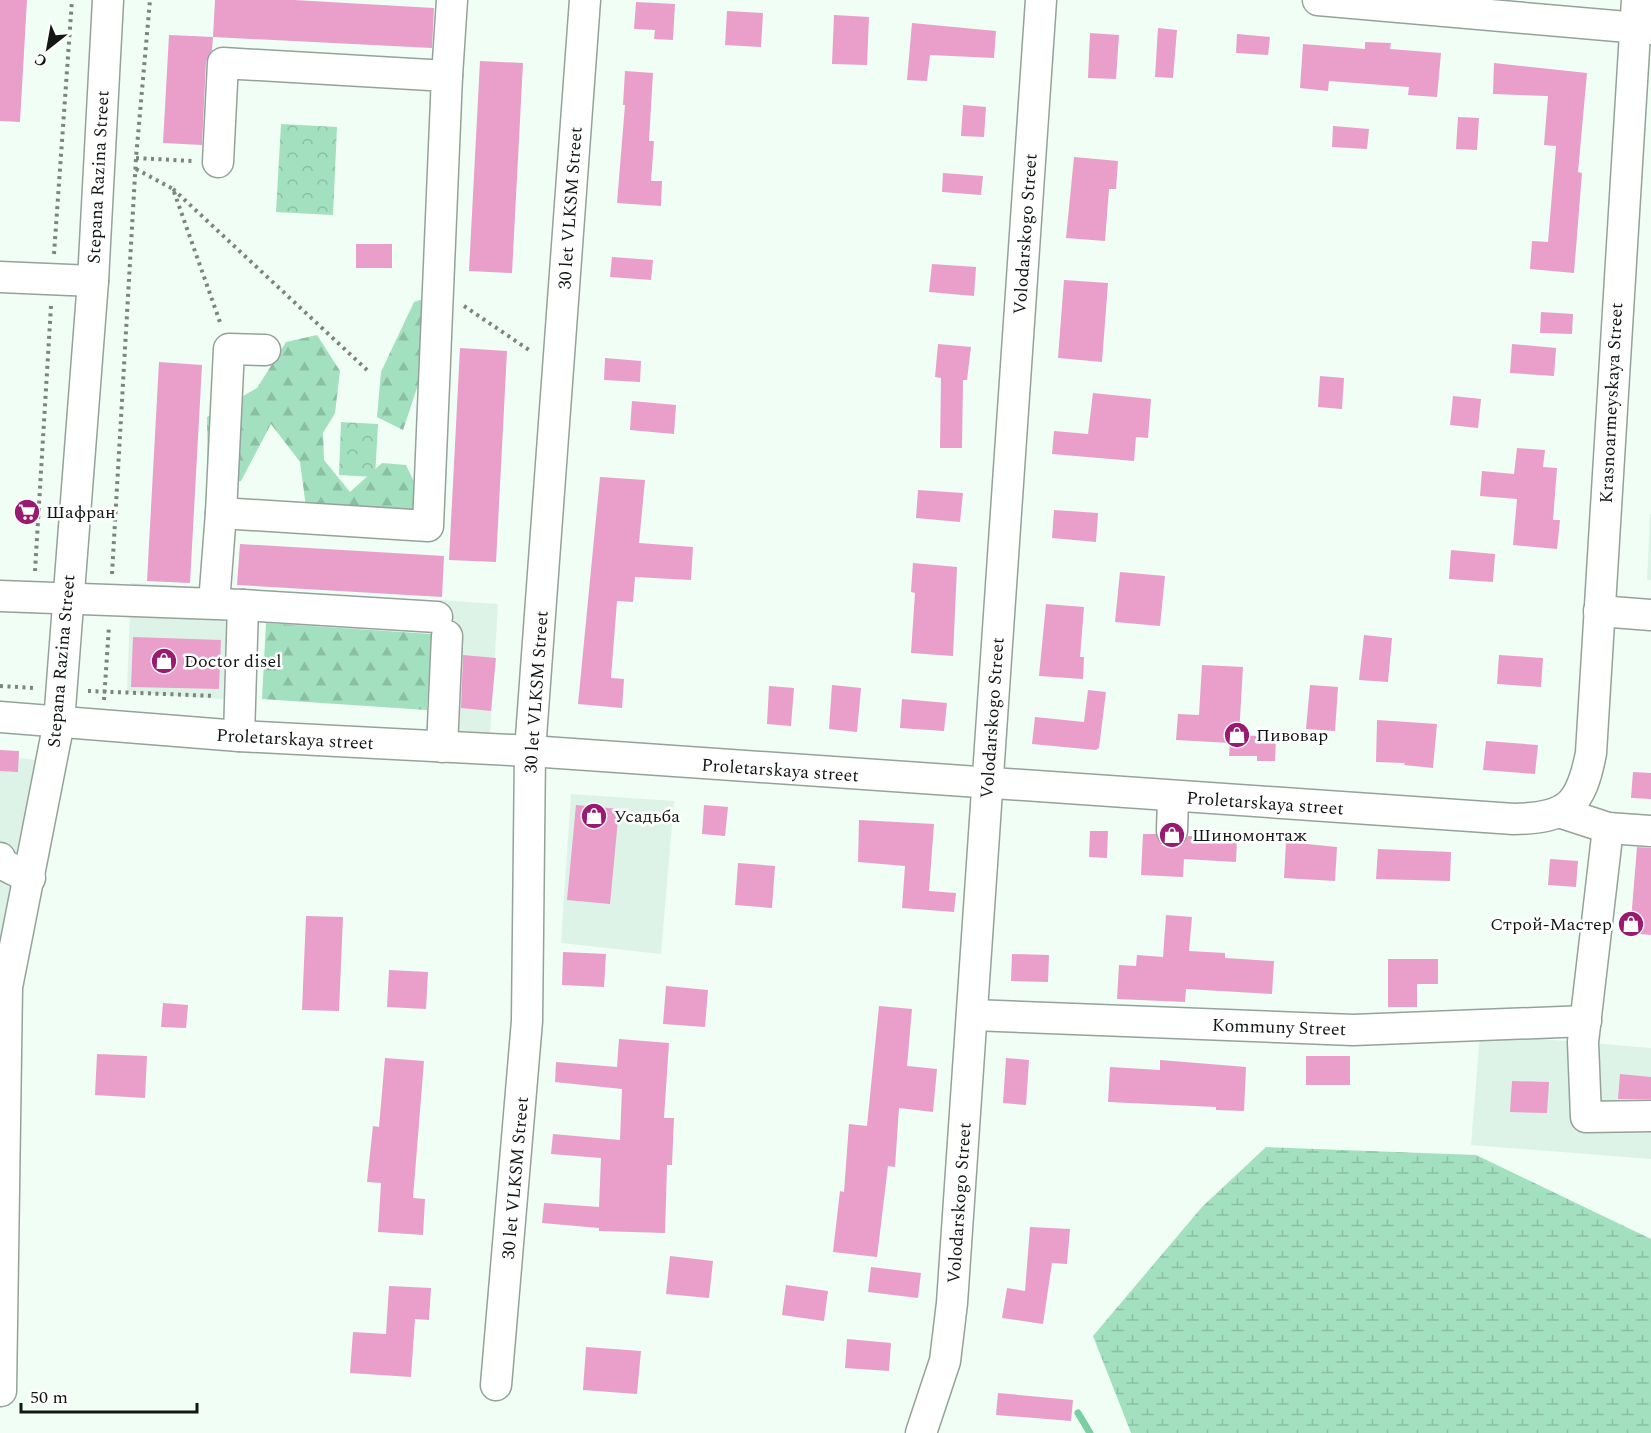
<svg xmlns="http://www.w3.org/2000/svg" width="1651" height="1433" font-family="Spectral,serif">
	<style>
		.built { fill: #def3e7 }
		.forest { fill: url(#forest-firs) }
		.wetland { fill: url(#wetland-marsh) }
		.park { fill: url(#park-crowns) }
		.lines { fill: none; stroke-linecap: round; stroke-linejoin: round }
		.stream { stroke: #7bcea2; stroke-width: 7 }
		.building { fill: #e99fca }
		.minor-casing { stroke: #95a29a; stroke-width: 33 }
		.path { stroke: #7b847f; stroke-width: 4; stroke-dasharray: 3 4.5; stroke-linecap: butt }
		.minor { stroke: #fff; stroke-width: 30 }
		.labels { text-anchor: middle; stroke-width: 5; stroke-linejoin: round; paint-order: stroke }
		.street-label { font-size: 18px; fill: #121714; stroke: #fff }
		.poi-label { font-size: 18px; fill: #121714; stroke: #fff; text-anchor: start }
	</style>
	<defs>
		<pattern id="forest-firs" width="22" height="20" patternUnits="userSpaceOnUse" patternTransform="scale(1.5)"><rect width="22" height="20" fill="#a3e0bf"/><path d="M5 1l3.5 6h-7zM16 11l3.5 6h-7z" fill="#8bbfa3"/></pattern>
		<pattern id="wetland-marsh" width="20" height="14" patternUnits="userSpaceOnUse" patternTransform="scale(1.5)"><rect width="20" height="14" fill="#a3e0bf"/><path d="M1 5h8M5 5V1M11 12h8M15 12V8" fill="none" stroke="#8bbfa3"/></pattern>
		<pattern id="park-crowns" width="20" height="18" patternUnits="userSpaceOnUse" patternTransform="scale(1.5)"><rect width="20" height="18" fill="#a3e0bf"/><path d="M2 6a3 3 0 1 1 6 0M12 15a3 3 0 1 1 6 0" fill="none" stroke="#8bbfa3"/></pattern>
	</defs>
	<rect width="100%" height="100%" fill="#f0fef6"/>
	<g class="built">
		<polygon points="1650,514 1651,514 1651,580 1647,580"/>
		<polygon points="131,583 254,590 248,701 127,692"/>
		<polygon points="439,600 498,604 490,735 434,728"/>
		<polygon points="0,755 35,760 8,959 0,958"/>
		<polygon points="571,794 674,801 661,954 561,943"/>
		<polygon points="1480,1034 1651,1048 1651,1159 1471,1145"/>
	</g>
	<g class="forest">
		<polygon points="423,299 433,317 422,373 403,430 377,417 381,372 414,302"/>
		<polygon points="317,335 340,371 335,413 323,433 324,460 350,492 382,463 406,465 420,494 408,516 306,507 300,462 271,424 241,481 208,488 207,417 257,388 286,342"/>
		<polygon points="266,623 432,634 427,710 262,699"/>
	</g>
	<polygon class="wetland" points="1266,1147 1476,1155 1651,1239 1651,1433 1131,1433 1093,1336 1202,1207"/>
	<g class="park">
		<polygon points="281,124 337,127 333,215 276,212"/>
		<polygon points="341,422 378,424 375,477 339,475"/>
	</g>
	<g class="lines">
		<polyline class="stream" points="1078,1413 1090,1433"/>
	</g>
	<g class="building">
		<polygon points="0,0 27,0 20,122 0,121"/>
		<polygon points="215,0 294,0 434,8 432,48 213,37"/>
		<polygon points="636,2 675,4 673,40 654,39 655,30 634,29"/>
		<polygon points="727,11 763,13 761,47 725,45"/>
		<polygon points="834,15 869,17 867,65 832,64"/>
		<polygon points="912,23 996,31 994,58 930,55 927,81 907,80"/>
		<polygon points="1158,28 1177,30 1173,78 1155,77"/>
		<polygon points="1090,33 1119,35 1116,79 1088,78"/>
		<polygon points="1237,34 1270,37 1268,55 1236,53"/>
		<polygon points="169,35 213,37 212,50 206,62 202,145 163,143"/>
		<polygon points="1365,42 1391,43 1390,49 1441,53 1437,97 1408,95 1409,87 1329,81 1328,91 1300,88 1303,44 1365,49"/>
		<polygon points="480,61 523,63 512,273 469,271"/>
		<polygon points="1494,63 1587,73 1578,172 1582,173 1574,273 1530,269 1532,241 1548,242 1556,146 1544,145 1548,96 1493,94"/>
		<polygon points="625,71 653,73 649,141 654,141 651,181 662,181 661,206 617,203 625,105 623,105"/>
		<polygon points="963,105 986,107 984,137 961,136"/>
		<polygon points="1458,117 1479,118 1477,150 1456,149"/>
		<polygon points="1333,126 1369,129 1367,149 1332,147"/>
		<polygon points="1074,157 1118,161 1116,189 1109,189 1105,241 1066,238"/>
		<polygon points="943,173 983,176 981,195 942,192"/>
		<rect x="356" y="244" width="36" height="24"/>
		<polygon points="612,257 653,260 651,280 610,277"/>
		<polygon points="932,264 976,267 974,296 929,292"/>
		<polygon points="1064,280 1108,283 1102,362 1058,358"/>
		<polygon points="1541,312 1573,314 1572,334 1540,333"/>
		<polygon points="938,344 971,347 967,380 963,380 962,448 940,448 941,378 935,377"/>
		<polygon points="1512,344 1556,348 1554,376 1510,373"/>
		<polygon points="460,348 507,351 496,562 449,560"/>
		<polygon points="605,358 641,361 640,382 604,380"/>
		<polygon points="159,362 202,365 190,583 147,581"/>
		<polygon points="1320,376 1344,378 1342,409 1318,407"/>
		<polygon points="1093,393 1151,399 1148,438 1136,437 1134,461 1052,454 1054,431 1088,434"/>
		<polygon points="1453,396 1481,399 1478,428 1450,425"/>
		<polygon points="632,401 676,405 674,434 630,430"/>
		<polygon points="1517,448 1545,450 1543,467 1557,468 1553,520 1560,520 1557,549 1513,545 1517,499 1480,496 1482,471 1514,474"/>
		<polygon points="600,477 645,480 639,543 693,547 691,580 635,577 633,602 617,601 611,678 624,679 622,708 578,704"/>
		<polygon points="918,490 963,493 960,522 916,518"/>
		<polygon points="1054,510 1098,513 1096,542 1052,538"/>
		<polygon points="240,544 444,556 442,597 237,585"/>
		<polygon points="1451,550 1495,554 1493,582 1449,579"/>
		<polygon points="913,563 957,567 953,656 911,653 915,593 911,592"/>
		<polygon points="1120,572 1165,576 1160,626 1115,622"/>
		<polygon points="1046,604 1084,607 1080,657 1084,657 1083,679 1039,676"/>
		<polygon points="1364,635 1392,638 1388,682 1359,680"/>
		<polygon points="133,637 221,640 219,689 131,687"/>
		<polygon points="463,655 496,658 491,711 461,708"/>
		<polygon points="1499,655 1543,658 1541,687 1497,684"/>
		<polygon points="1202,665 1243,667 1239,735 1276,737 1275,761 1257,761 1257,756 1229,756 1230,743 1176,740 1178,714 1199,715"/>
		<polygon points="832,685 861,688 857,732 829,729"/>
		<polygon points="1310,685 1338,687 1335,731 1306,729"/>
		<polygon points="769,686 794,688 791,726 767,724"/>
		<polygon points="1088,690 1106,692 1099,748 1096,750 1032,744 1035,717 1084,722"/>
		<polygon points="902,699 947,703 944,731 900,728"/>
		<polygon points="1377,720 1437,724 1433,768 1404,765 1405,763 1376,762"/>
		<polygon points="1486,741 1538,745 1535,774 1483,770"/>
		<polygon points="0,750 19,751 18,772 0,771"/>
		<polygon points="1633,772 1651,773 1651,799 1631,798"/>
		<polygon points="576,805 619,809 610,904 567,900"/>
		<polygon points="704,805 728,807 725,836 702,834"/>
		<polygon points="859,820 934,824 929,891 956,893 954,912 902,908 905,866 858,862"/>
		<polygon points="1090,831 1108,831 1107,858 1089,857"/>
		<polygon points="1143,834 1156,834 1162,845 1171,848 1181,846 1188,836 1237,838 1236,862 1184,859 1183,877 1141,875"/>
		<polygon points="1286,842 1337,847 1335,881 1284,878"/>
		<polygon points="1637,847 1651,848 1651,935 1630,933"/>
		<polygon points="1378,849 1451,852 1450,881 1376,879"/>
		<polygon points="1550,859 1578,861 1576,887 1548,885"/>
		<polygon points="738,863 775,866 772,908 735,905"/>
		<polygon points="1166,915 1192,917 1189,951 1225,953 1225,958 1274,961 1272,994 1186,989 1185,1002 1117,999 1119,965 1136,966 1137,955 1163,957"/>
		<polygon points="306,916 343,917 339,1011 302,1010"/>
		<polygon points="563,952 606,954 604,987 562,985"/>
		<polygon points="1012,954 1049,955 1048,982 1011,981"/>
		<polygon points="1388,959 1438,959 1438,984 1417,984 1417,1007 1388,1007"/>
		<polygon points="389,970 428,972 426,1009 387,1007"/>
		<polygon points="666,986 708,990 705,1027 663,1024"/>
		<polygon points="163,1003 188,1005 186,1028 161,1027"/>
		<polygon points="879,1006 912,1009 907,1066 937,1069 933,1112 899,1108 895,1167 888,1166 877,1257 833,1252 840,1191 844,1192 849,1124 867,1126"/>
		<polygon points="619,1039 669,1043 664,1118 674,1118 672,1165 667,1165 665,1233 599,1231 599,1228 542,1223 544,1203 599,1207 601,1158 551,1154 553,1134 620,1140 622,1089 555,1082 556,1062 617,1067"/>
		<polygon points="97,1054 147,1056 145,1098 95,1095"/>
		<rect x="1306" y="1056" width="44" height="29"/>
		<polygon points="385,1058 424,1061 413,1198 425,1199 423,1235 378,1232 381,1183 367,1182 373,1126 379,1127"/>
		<polygon points="1006,1058 1029,1060 1026,1105 1003,1103"/>
		<polygon points="1160,1060 1246,1067 1244,1111 1216,1110 1216,1107 1108,1102 1110,1067 1160,1070"/>
		<polygon points="1620,1074 1651,1077 1651,1099 1618,1099"/>
		<polygon points="1512,1081 1549,1082 1547,1113 1510,1112"/>
		<polygon points="1030,1227 1070,1229 1067,1264 1052,1263 1043,1324 1002,1318 1007,1288 1025,1291"/>
		<polygon points="670,1256 713,1261 709,1298 666,1294"/>
		<polygon points="871,1267 921,1273 918,1298 868,1292"/>
		<polygon points="786,1285 828,1291 824,1321 782,1315"/>
		<polygon points="389,1286 431,1288 429,1320 415,1319 411,1377 350,1373 353,1332 386,1334"/>
		<polygon points="847,1339 891,1343 889,1371 845,1368"/>
		<polygon points="586,1347 641,1351 637,1394 583,1390"/>
		<polygon points="998,1393 1073,1400 1071,1421 996,1415"/>
	</g>
	<g class="lines">
		<g class="minor-casing">
			<g id="minor">
				<polyline points="1318,0 1651,29"/>
				<polyline points="447,76 452,0"/>
				<polyline points="218,162 223,63 447,76 428,526 221,513 229,349 265,350"/>
				<polyline points="0,277 93,281"/>
				<polyline points="0,596 243,605 437,617"/>
				<polyline points="214,603 221,513"/>
				<polyline points="1599,611 1651,615"/>
				<path d="M 0,717 L 239,736 L 530,751 L 1514,819 C 1568,818 1581,805 1591,753 L 1637,0"/>
				<polyline points="239,736 243,605"/>
				<polyline points="442,747 447,636"/>
				<polyline points="1559,812 1608,828 1651,831"/>
				<polyline points="1608,828 1583,1042 1586,1117 1651,1116"/>
				<polyline points="1172,831 1173,797"/>
				<polyline points="0,858 2,864 30,878"/>
				<polyline points="972,1015 1353,1030 1586,1021"/>
				<polyline points="496,1385 527,1021 530,751 585,0"/>
				<polyline points="1,1391 7,987 59,722 93,281 108,0"/>
				<polyline points="921,1433 945,1361 952,1303 1041,0"/>
			</g>
		</g>
		<g class="path">
			<polyline points="136,158 192,161"/>
			<polyline points="136,169 173,189 221,325"/>
			<polyline points="173,189 367,370"/>
			<polyline points="54,254 72,0"/>
			<polyline points="464,306 532,352"/>
			<polyline points="35,571 51,306"/>
			<polyline points="112,574 136,158 150,0"/>
			<polyline points="0,686 35,688"/>
			<polyline points="88,691 215,696"/>
			<polyline points="104,700 109,626"/>
		</g>
		<use href="#minor" class="minor"/>
	</g>
	<defs>
		<g id="supermarket-disc" transform="scale(1.35)"><circle r="9.5" fill="#991a71" stroke="#fff"/><path d="M-6-5.5h2.5l.6 2H6L4.5 2H-2.5L-4.4-4H-6ZM-1.5 3.2a1.3 1.3 0 1 0 .1 0ZM3 3.2a1.3 1.3 0 1 0 .1 0Z" fill="#fff"/></g>
		<g id="shop-disc" transform="scale(1.35)"><circle r="9.5" fill="#991a71" stroke="#fff"/><path d="M-5-2.5h2.3a2.7 3.5 0 0 1 5.4 0H5L5.5 6h-11ZM-1.5-2.5h3a1.5 2.3 0 0 0-3 0Z" fill="#fff"/></g>
	</defs>
	<g fill-rule="evenodd">
		<use href="#supermarket-disc" x="27" y="512"/>
		<use href="#shop-disc" x="164" y="661"/>
		<use href="#shop-disc" x="1237" y="735"/>
		<use href="#shop-disc" x="594" y="816"/>
		<use href="#shop-disc" x="1172" y="835"/>
		<use href="#shop-disc" x="1631" y="924"/>
	</g>
	<g class="labels">
		<g class="street-label">
			<text transform="translate(98 177) rotate(-87)" y="6">Stepana Razina Street</text>
			<text transform="translate(570 208) rotate(-86)" y="6">30 let VLKSM Street</text>
			<text transform="translate(1025 234) rotate(-86)" y="6">Volodarskogo Street</text>
			<text transform="translate(1611 403) rotate(-87)" y="6">Krasnoarmeyskaya Street</text>
			<text transform="translate(61 661) rotate(-85)" y="6">Stepana Razina Street</text>
			<text transform="translate(536 692) rotate(-86)" y="6">30 let VLKSM Street</text>
			<text transform="translate(992 718) rotate(-86)" y="6">Volodarskogo Street</text>
			<text transform="translate(295 739) rotate(3)" y="6">Proletarskaya street</text>
			<text transform="translate(780 770) rotate(4)" y="6">Proletarskaya street</text>
			<text transform="translate(1265 803) rotate(4)" y="6">Proletarskaya street</text>
			<text transform="translate(1279 1027) rotate(2)" y="6">Kommuny Street</text>
			<text transform="translate(515 1178) rotate(-85)" y="6">30 let VLKSM Street</text>
			<text transform="translate(959 1203) rotate(-86)" y="6">Volodarskogo Street</text>
		</g>
		<g class="poi-label">
			<text x="46" y="518">Шафран</text>
			<text x="184" y="667">Doctor disel</text>
			<text x="1256" y="741">Пивовар</text>
			<text x="614" y="822">Усадьба</text>
			<text x="1192" y="841">Шиномонтаж</text>
			<text x="1612" y="930" text-anchor="end">Строй-Мастер</text>
		</g>
	</g>
	<g transform="translate(48 48) rotate(211)" stroke="#ffffff" stroke-width="4.5" paint-order="stroke">
	<path d="M0-4.5L10 22L0 15L-10 22Z" fill="#121714"/>
	<text y="-9" font-size="16" font-weight="bold" text-anchor="middle" fill="#121714">С</text>
	</g>
	<path d="M21 1403v9h176v-9" fill="none" stroke="#121714" stroke-width="3"/>
	<text x="30" y="1403" font-size="18" fill="#121714" stroke="#ffffff" stroke-width="4.5" paint-order="stroke">50 m</text>
</svg>
